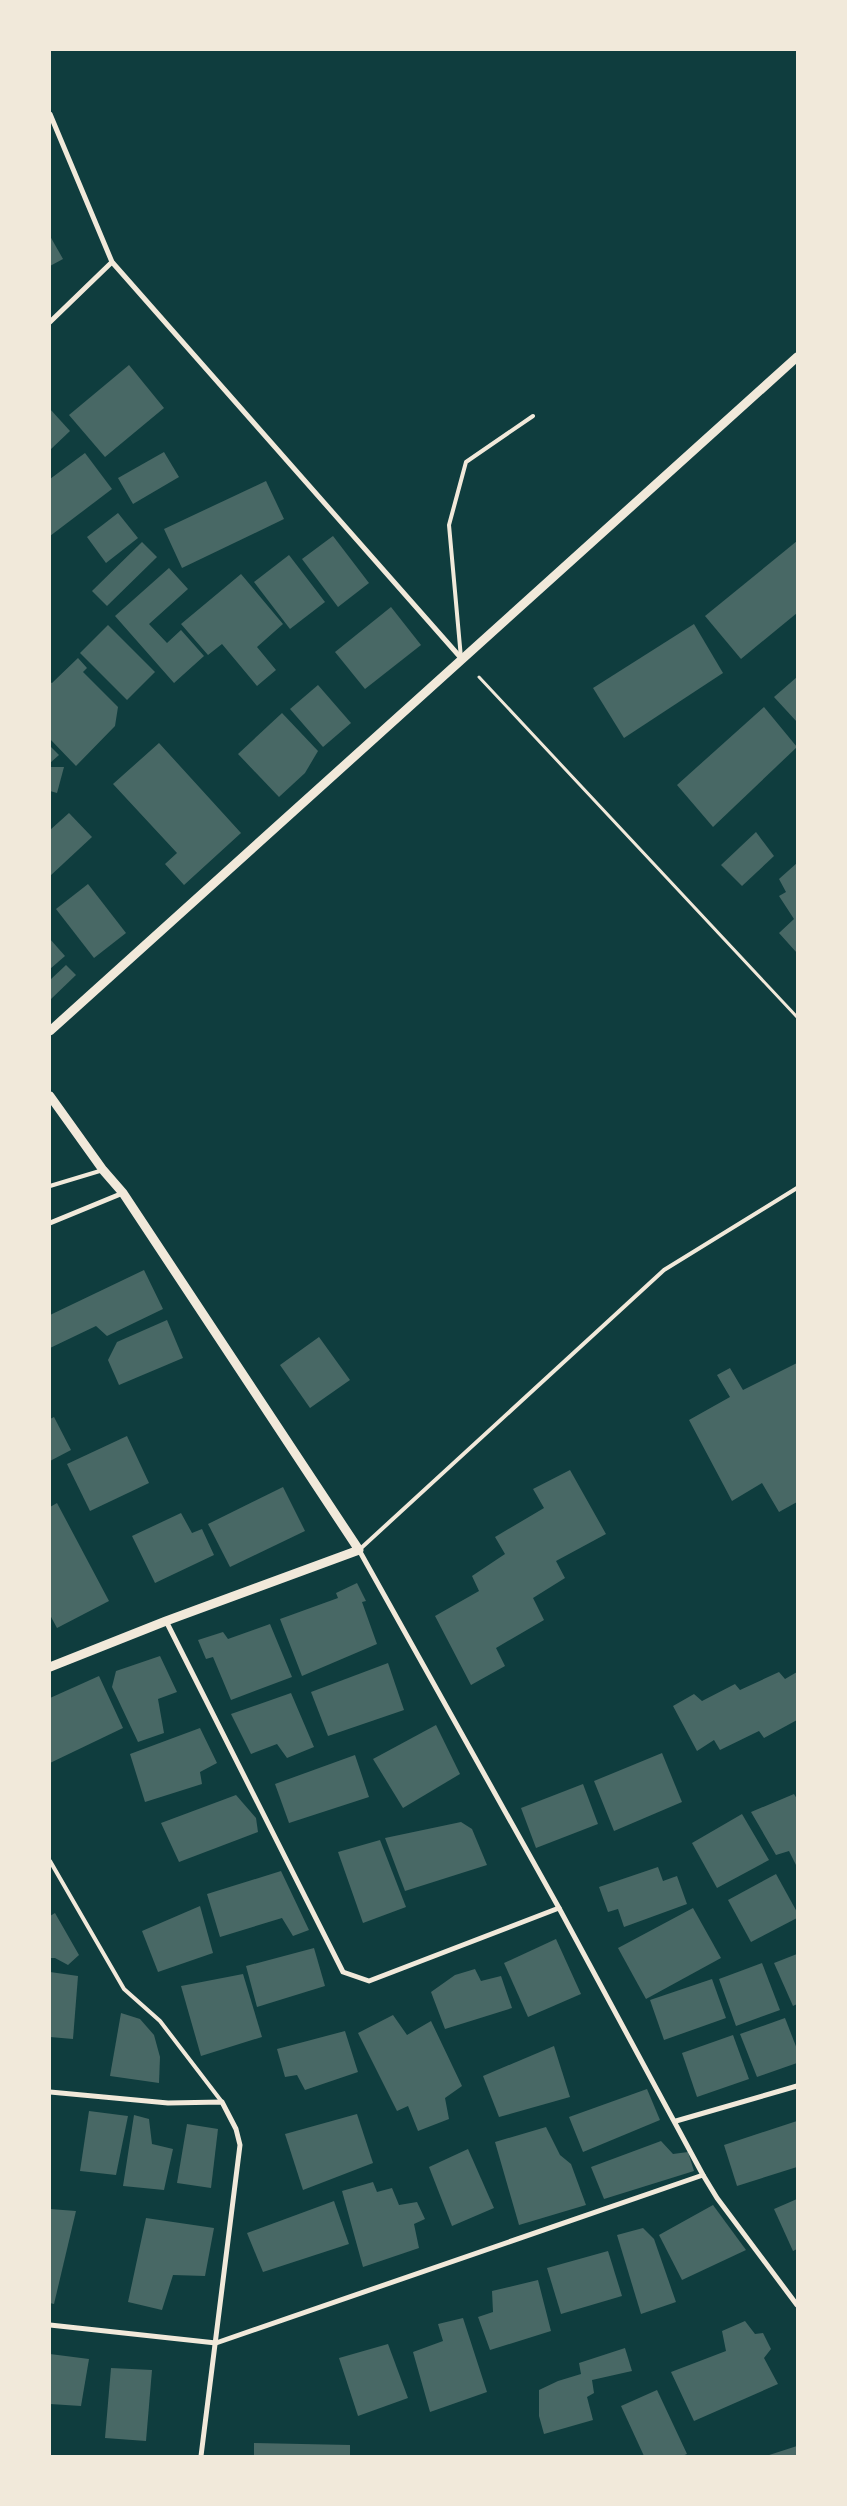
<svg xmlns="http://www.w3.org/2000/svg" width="847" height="2506" font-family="Montserrat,sans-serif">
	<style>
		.building { fill: #486865 }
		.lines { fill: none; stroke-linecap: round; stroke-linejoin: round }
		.path { stroke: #f1e9da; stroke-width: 3 }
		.service { stroke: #f1e9da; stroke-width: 4 }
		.minor { stroke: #f1e9da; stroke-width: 5 }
		.tertiary { stroke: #f1e9da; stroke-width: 9 }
	</style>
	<rect width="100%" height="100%" fill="#0f3d3e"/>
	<g class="building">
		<polygon points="50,236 63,259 50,266"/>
		<polygon points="129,365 164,408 105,457 69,415"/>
		<polygon points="50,409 70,431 50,450"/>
		<polygon points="164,452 179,477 133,504 118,478"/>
		<polygon points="85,453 112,489 50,536 50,479"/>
		<polygon points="266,481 284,519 182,568 164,529"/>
		<polygon points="118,513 138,538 106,563 87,537"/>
		<polygon points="333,536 369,583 338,607 302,559"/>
		<polygon points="797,541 797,613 741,659 705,616"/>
		<polygon points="142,542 157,557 107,606 92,591"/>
		<polygon points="289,555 325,602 290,629 254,582"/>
		<polygon points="169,568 188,589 149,624 167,643 181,630 204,656 174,683 115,616"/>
		<polygon points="241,574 283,624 257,647 276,670 257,686 222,644 208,655 181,624"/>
		<polygon points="391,607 421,645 365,689 335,652"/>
		<polygon points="694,624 723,673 624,738 593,688"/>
		<polygon points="108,625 155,672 127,700 80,653"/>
		<polygon points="78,658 87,668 83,672 118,707 115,726 76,766 50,739 50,682 52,683"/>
		<polygon points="797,677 797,722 774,697"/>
		<polygon points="318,685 351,723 323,747 290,709"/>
		<polygon points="764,707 797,747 713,827 677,785"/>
		<polygon points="282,713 318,751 305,773 279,797 238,754"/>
		<polygon points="159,743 241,833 184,885 165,864 177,853 113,784"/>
		<polygon points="50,746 59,755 50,763"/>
		<polygon points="50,767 64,767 57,793 50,791"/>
		<polygon points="69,813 92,837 50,876 50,830"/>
		<polygon points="756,832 774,856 742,886 721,865"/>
		<polygon points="797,863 797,953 779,933 794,919 779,896 786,892 779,879"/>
		<polygon points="88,884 126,933 94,958 56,909"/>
		<polygon points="50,939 65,956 50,969"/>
		<polygon points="66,965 76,975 50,1000 50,980"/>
		<polygon points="144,1270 163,1309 107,1336 96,1326 50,1348 50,1315"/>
		<polygon points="167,1320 183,1358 119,1385 108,1360 117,1342"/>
		<polygon points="319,1337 350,1380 310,1408 280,1365"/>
		<polygon points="797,1363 797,1502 779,1512 762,1483 732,1501 689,1420 730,1397 717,1375 730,1368 743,1390"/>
		<polygon points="54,1417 71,1450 50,1461 50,1419"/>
		<polygon points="127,1436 149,1483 90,1511 67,1464"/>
		<polygon points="570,1470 606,1534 556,1561 565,1578 533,1598 544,1620 496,1648 505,1666 471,1685 435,1616 479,1591 472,1576 505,1554 495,1537 544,1508 533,1489"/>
		<polygon points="283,1487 305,1531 230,1567 208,1524"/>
		<polygon points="57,1503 109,1601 57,1628 50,1615 50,1507"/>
		<polygon points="181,1513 192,1533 202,1529 214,1555 155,1583 132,1536"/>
		<polygon points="357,1583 366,1601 362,1602 377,1644 302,1676 280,1619 338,1598 336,1593"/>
		<polygon points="270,1624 292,1677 231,1700 213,1657 206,1659 198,1640 223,1632 228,1639"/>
		<polygon points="160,1656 177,1692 158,1699 164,1733 138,1742 112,1687 116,1671"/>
		<polygon points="388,1663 404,1710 328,1736 311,1692"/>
		<polygon points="779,1672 785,1679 797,1672 797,1720 764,1738 759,1731 720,1750 714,1740 697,1751 673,1706 694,1694 702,1701 735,1684 740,1690"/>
		<polygon points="99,1676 123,1728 50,1763 50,1698"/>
		<polygon points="291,1693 314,1747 287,1758 277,1744 251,1754 231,1714"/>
		<polygon points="436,1725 460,1774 403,1808 373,1759"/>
		<polygon points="200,1728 217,1763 200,1772 202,1784 145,1802 130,1754"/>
		<polygon points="662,1753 682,1802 614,1831 594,1781"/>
		<polygon points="355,1755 369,1797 289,1823 275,1784"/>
		<polygon points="583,1784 598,1824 536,1848 521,1808"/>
		<polygon points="794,1794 797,1799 797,1867 789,1851 776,1855 751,1812"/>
		<polygon points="236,1795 256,1818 258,1832 179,1862 161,1823"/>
		<polygon points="742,1814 769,1860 717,1888 692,1843"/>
		<polygon points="461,1822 472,1829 487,1865 405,1891 385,1838"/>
		<polygon points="380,1840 406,1907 363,1923 338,1852"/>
		<polygon points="658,1867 663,1881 677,1876 687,1904 624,1927 618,1909 608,1912 599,1887"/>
		<polygon points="281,1871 309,1930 293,1936 282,1918 220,1937 207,1894"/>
		<polygon points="776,1874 797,1912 797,1918 751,1942 728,1900"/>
		<polygon points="200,1906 213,1953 158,1972 142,1931"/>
		<polygon points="693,1908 721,1958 646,1999 618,1948"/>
		<polygon points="55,1913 79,1955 68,1965 55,1958 50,1958 50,1916"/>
		<polygon points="556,1939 581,1994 528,2017 504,1963"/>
		<polygon points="314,1948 325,1986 257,2007 246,1966"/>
		<polygon points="797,1954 797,2004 793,2006 774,1963"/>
		<polygon points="762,1963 780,2010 736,2026 719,1979"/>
		<polygon points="475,1969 481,1981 501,1976 512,2008 445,2029 431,1992 455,1975"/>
		<polygon points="50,1972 78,1976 73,2039 50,2037"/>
		<polygon points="243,1974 262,2037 201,2056 181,1986"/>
		<polygon points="712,1979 726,2018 664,2040 650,2000"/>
		<polygon points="121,2013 140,2019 154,2035 160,2057 159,2083 110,2076"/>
		<polygon points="393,2015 407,2035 431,2021 462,2086 445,2098 449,2119 418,2131 408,2106 397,2111 358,2033"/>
		<polygon points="785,2018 797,2049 797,2063 757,2077 740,2034"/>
		<polygon points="345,2031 358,2072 305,2090 297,2075 285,2077 277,2049"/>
		<polygon points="733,2035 749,2079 697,2097 682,2053"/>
		<polygon points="554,2046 570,2097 499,2117 483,2076"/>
		<polygon points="647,2089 660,2120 583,2152 569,2117"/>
		<polygon points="89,2111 128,2116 116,2175 80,2171"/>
		<polygon points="357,2114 373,2163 303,2190 285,2134"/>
		<polygon points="134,2115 149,2119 152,2144 173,2149 164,2190 123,2186"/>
		<polygon points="797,2121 797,2167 737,2186 724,2145"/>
		<polygon points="187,2124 218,2129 211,2188 177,2183"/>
		<polygon points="546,2127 560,2155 571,2164 586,2205 519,2225 495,2142"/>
		<polygon points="661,2141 673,2154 688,2152 694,2171 604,2199 591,2167"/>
		<polygon points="468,2149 494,2208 452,2226 429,2167"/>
		<polygon points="373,2182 377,2192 392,2188 399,2205 417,2202 425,2219 414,2224 419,2248 363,2267 342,2191"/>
		<polygon points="797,2199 797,2249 793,2251 774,2209"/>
		<polygon points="334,2201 349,2244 263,2272 247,2233"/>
		<polygon points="713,2205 746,2250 682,2280 659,2235"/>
		<polygon points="50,2209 76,2211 54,2304 50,2303"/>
		<polygon points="146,2218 214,2228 205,2276 173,2275 162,2310 128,2302"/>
		<polygon points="643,2228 654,2239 676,2302 641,2314 617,2235"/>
		<polygon points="608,2251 622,2296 561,2314 547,2268"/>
		<polygon points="538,2280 551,2331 490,2350 478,2317 493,2312 492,2291"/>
		<polygon points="463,2318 487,2392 430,2412 413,2352 443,2341 438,2324"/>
		<polygon points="745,2321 755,2334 763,2333 771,2349 764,2358 778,2384 694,2421 671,2372 726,2351 722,2331"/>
		<polygon points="388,2344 408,2398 358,2416 339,2358"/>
		<polygon points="625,2348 632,2371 592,2380 594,2393 587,2397 593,2420 544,2434 539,2416 539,2390 558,2381 581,2374 579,2363"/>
		<polygon points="50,2354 89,2359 81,2406 50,2404"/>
		<polygon points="111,2368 152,2370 146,2441 105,2438"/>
		<polygon points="657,2390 687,2454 682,2456 644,2456 621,2406"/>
		<polygon points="254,2443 350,2445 350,2456 254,2456"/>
		<polygon points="797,2446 797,2456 766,2456"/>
	</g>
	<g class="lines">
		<polyline class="path" points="479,677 797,1017"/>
		<g class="service">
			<polyline points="461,658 449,525 466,462 533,416"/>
			<polyline points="50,1186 103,1170"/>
			<polyline points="359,1550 664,1270 797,1188"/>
			<polyline points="50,1861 124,1989 160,2021 222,2102"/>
		</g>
		<g class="minor">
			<polyline points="50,114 112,262 461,658"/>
			<polyline points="50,322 112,262"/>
			<polyline points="50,1223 123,1193"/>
			<polyline points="359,1550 559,1908 703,2175 717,2198 797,2305"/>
			<polyline points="166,1621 343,1972 369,1981 559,1908"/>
			<polyline points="50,2092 168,2103 222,2102 236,2129 240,2145 201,2456"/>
			<polyline points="676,2121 797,2086"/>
			<polyline points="50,2325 216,2343 703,2175"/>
		</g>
		<g class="tertiary">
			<polyline points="50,1031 797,357"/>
			<polyline points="50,1096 103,1170 123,1193 359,1550 166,1621 50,1667"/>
		</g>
	</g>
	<rect width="847" height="2506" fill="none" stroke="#f1e9da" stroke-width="102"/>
</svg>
